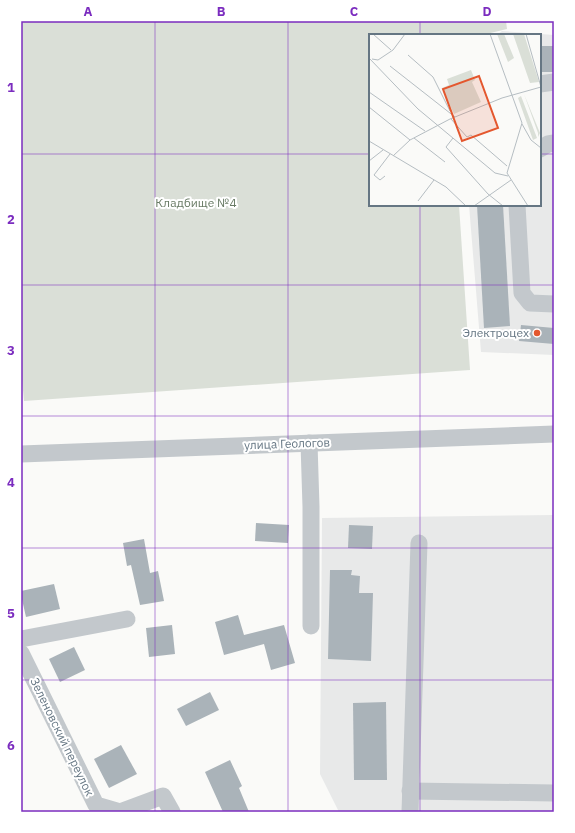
<svg xmlns="http://www.w3.org/2000/svg" width="575" height="833" font-family="'IBM Plex Sans',sans-serif">
	<style>
		.built { fill: #e8e9e9 }
		.green { fill: #dadfd7 }
		.building { fill: #aab3b9 }
		.lines { fill: none; stroke-linecap: round; stroke-linejoin: round }
		.minor { stroke: #c3c8cc; stroke-width: 17 }
		.grid { fill: none; stroke: #7b2cbf; stroke-width: 1; stroke-opacity: 0.55 }
		.poi-dot { fill: #e4572e; stroke: #fff; stroke-width: 1.5 }
		.labels { text-anchor: middle; stroke-width: 4; stroke-linejoin: round; paint-order: stroke }
		.park-label { font-size: 12px; fill: #687a64; stroke: #fff }
		.poi-label { font-size: 12px; fill: #657683; stroke: #fff; text-anchor: end }
		.street-label { font-size: 12px; fill: #657683; stroke: #fff }
		.inset-road { fill: none; stroke: #b5bdc2; stroke-width: 1 }
		.view { fill: #e4572e; fill-opacity: 0.15; stroke: #e4572e; stroke-width: 2 }
		.inset-edge { fill: none; stroke: #657683; stroke-width: 2 }
		.neatline { fill: none; stroke: #7b2cbf; stroke-width: 1.5 }
		.grid-label { font-size: 13px; text-anchor: middle; font-weight: bold; fill: #7b2cbf }
	</style>
	<rect width="100%" height="100%" fill="#fafaf8"/>
	<g class="built">
		<polygon points="502,31 554,35 554,355 481,352 469,205 540,205 540,35 497,35"/>
		<polygon points="554,515 554,812 339,812 320,774 322,518"/>
	</g>
	<polygon class="green" points="21,21 506,21 507,29 482,35 370,35 370,205 459,205 470,370 24,401 21,368"/>
	<g class="building">
		<rect x="540" y="46" width="14" height="26"/>
		<polygon points="477,205 503,205 510,326 484,328"/>
		<polygon points="521,325 554,328 554,344 519,341"/>
		<polygon points="256,523 289,525 288,543 255,541"/>
		<polygon points="349,525 373,526 372,549 348,548"/>
		<polygon points="144,539 150,573 158,571 164,601 140,605 131,565 127,566 123,543"/>
		<polygon points="330,570 352,570 351,575 360,576 359,593 373,593 371,661 328,659"/>
		<polygon points="54,584 60,609 26,617 21,595 21,591"/>
		<polygon points="238,615 244,635 284,625 295,663 271,670 264,644 224,655 215,622"/>
		<polygon points="172,625 175,654 149,657 146,628"/>
		<polygon points="74,647 85,670 60,682 49,659"/>
		<polygon points="210,692 219,710 186,726 177,709"/>
		<polygon points="386,702 387,780 354,780 353,703"/>
		<polygon points="121,745 137,774 109,788 94,759"/>
		<polygon points="230,760 242,786 239,788 249,812 223,812 205,772"/>
	</g>
	<g class="lines">
		<g class="minor">
			<polyline points="540,84 554,82"/>
			<polyline points="540,149 548,144 554,143"/>
			<polyline points="517,205 522,293 530,303 554,304"/>
			<polyline points="309,443 311,507 311,626"/>
			<polyline points="21,454 554,434"/>
			<polyline points="21,639 127,619"/>
			<polyline points="21,653 96,805 120,812 163,796 172,812"/>
			<polyline points="410,791 554,793"/>
			<polyline points="410,812 419,543"/>
		</g>
	</g>
	<path class="grid" d="M 155,21 L 155,812M 288,21 L 288,812M 420,21 L 420,35M 21,154 L 370,154M 540,154 L 554,154M 420,205 L 420,812M 21,285 L 554,285M 21,416 L 554,416M 21,548 L 554,548M 21,680 L 554,680"/>
	<circle class="poi-dot" cx="537" cy="333" r="4"/>
	<g class="labels">
		<g class="park-label">
			<text x="196" y="207">Кладбище №4</text>
		</g>
		<g class="poi-label">
			<text x="529" y="337">Электроцех</text>
		</g>
		<g class="street-label">
			<text transform="translate(287 444) rotate(-2)" y="4">улица Геологов</text>
			<text transform="translate(62 737) rotate(64)" y="4">Зеленовский переулок</text>
		</g>
	</g>
	<g transform="translate(369 34)">
		<rect width="172" height="172" fill="#fafaf8"/>
		<path d="M 128,0 L 135,0 L 145,24 L 139,28 ZM 144,0 L 155,0 L 170,48 L 161,49 ZM 102,36 L 106,46 L 103,48 L 112,68 L 85,80 L 73,54 L 80,51 L 78,45 ZM 155,60 L 171,99 L 169,103 L 169,99 ZM 152,62 L 168,104 L 164,106 L 149,64 Z" fill="#dadfd7"/>
		<path class="inset-road" d="M 4,0 L 22,16M 121,0 L 153,89 L 138,139 L 159,172M 157,0 L 172,53M 39,21 L 64,43 L 81,77M 0,24 L 49,75 L 126,139 L 139,142M 3,25 L 9,26 L 24,16 L 36,0M 21,32 L 86,83M 0,58 L 56,97M 0,73 L 41,106M 82,85 L 98,103 L 102,101 L 138,132M 153,90 L 162,106 L 172,114M 45,104 L 76,128M 84,104 L 77,113 L 119,160 L 134,172M 0,107 L 77,153 L 97,172M 24,122 L 41,106 L 81,85 L 133,64 L 172,53M 0,127 L 14,116M 16,142 L 11,146 L 5,141 L 21,120M 49,167 L 65,146M 105,172 L 142,146"/>
		<path class="view" d="M 110,42 L 129,94 L 93,107 L 74,55 Z"/>
		<rect width="172" height="172" class="inset-edge"/>
	</g>
	<rect width="575" height="833" fill="none" stroke="#ffffff" stroke-width="44"/>
	<rect x="22" y="22" width="531" height="789" class="neatline"/>
	<g class="grid-label">
		<text x="88" y="16">A</text>
		<text x="221" y="16">B</text>
		<text x="354" y="16">C</text>
		<text x="487" y="16">D</text>
		<text x="11" y="92">1</text>
		<text x="11" y="224">2</text>
		<text x="11" y="355">3</text>
		<text x="11" y="487">4</text>
		<text x="11" y="618">5</text>
		<text x="11" y="750">6</text>
	</g>
</svg>
